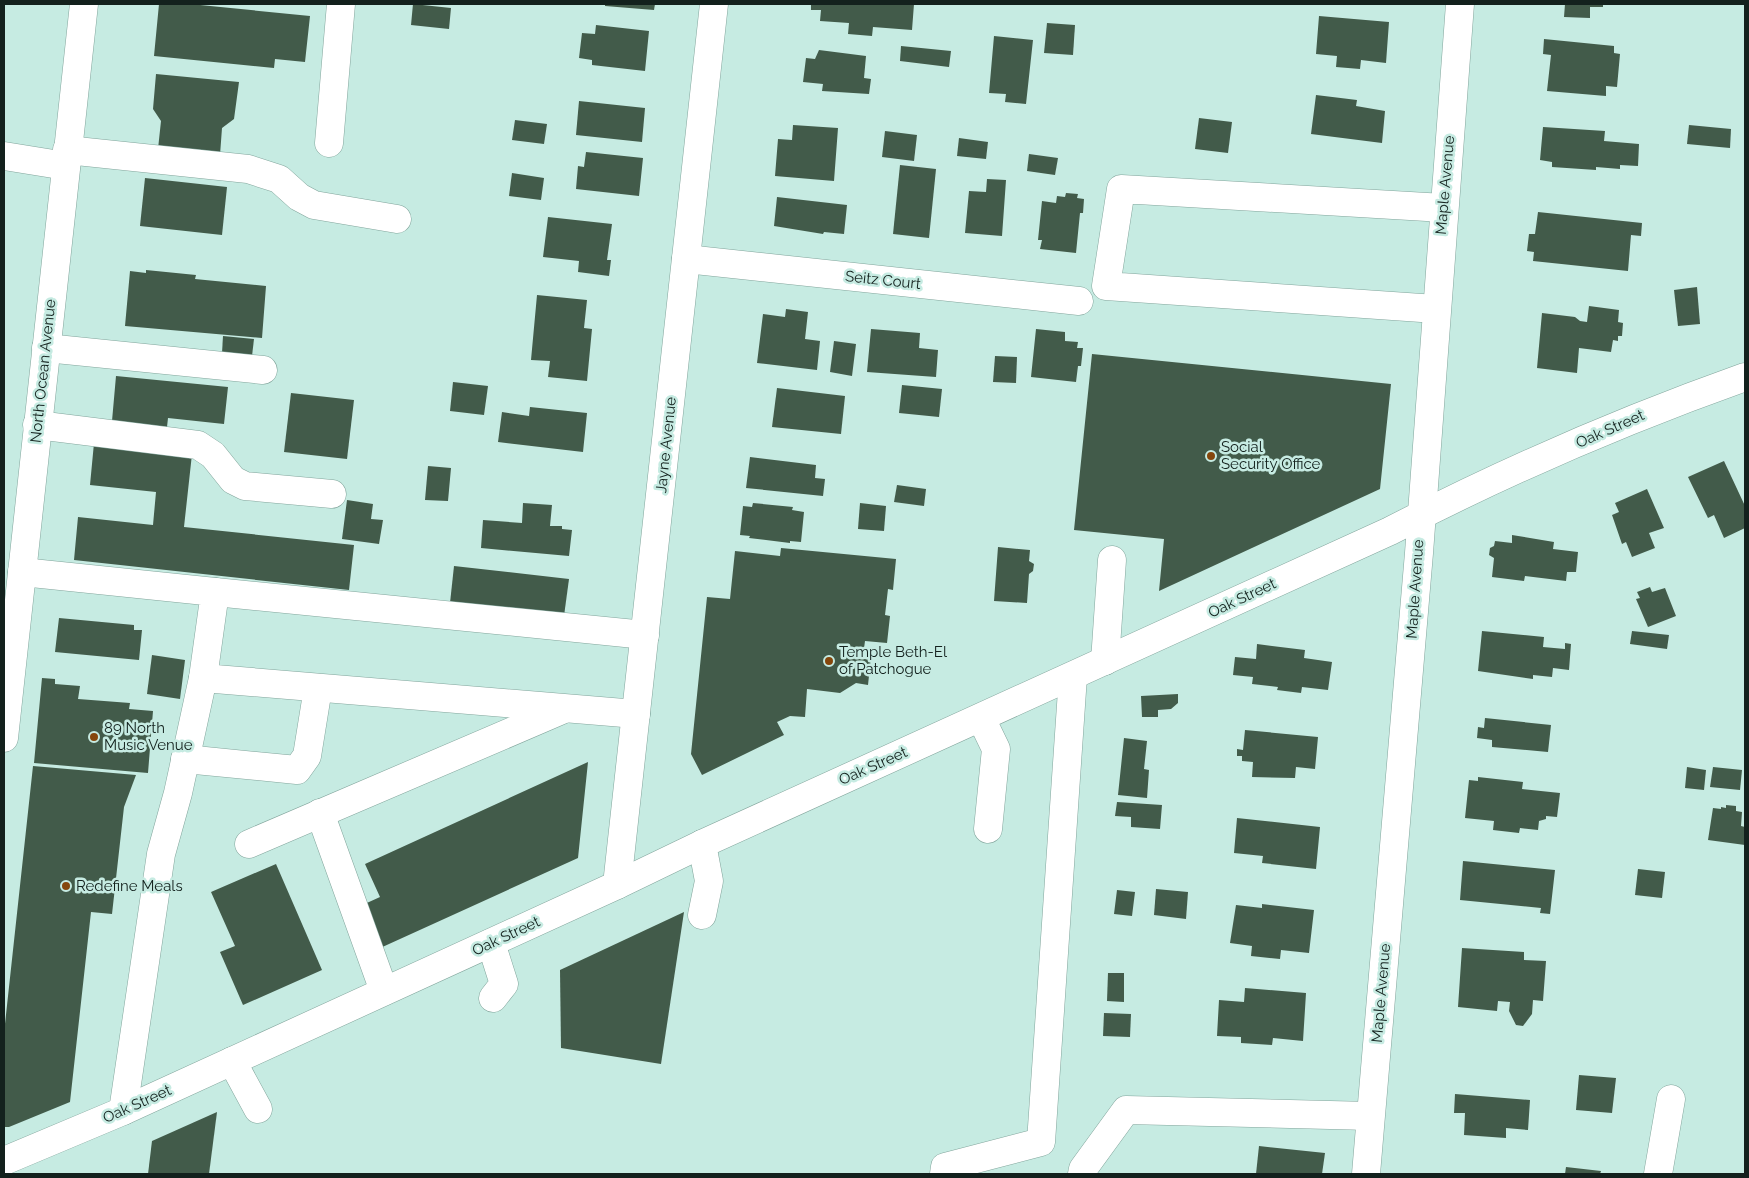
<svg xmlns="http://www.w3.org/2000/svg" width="1749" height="1178" font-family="Raleway,sans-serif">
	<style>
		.building { fill: #425b4a }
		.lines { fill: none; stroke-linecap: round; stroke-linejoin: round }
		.minor-casing { stroke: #82a59c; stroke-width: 29 }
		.minor { stroke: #fff; stroke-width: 28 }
		.poi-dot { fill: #85460c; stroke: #c6ebe2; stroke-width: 2 }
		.labels { text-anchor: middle; stroke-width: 5; stroke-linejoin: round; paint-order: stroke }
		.street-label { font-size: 15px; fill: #13211d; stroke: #c6ebe2 }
		.poi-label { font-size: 15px; fill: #13211d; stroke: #c6ebe2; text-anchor: start }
	</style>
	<rect width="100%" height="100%" fill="#c6ebe2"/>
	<g class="building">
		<polygon points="159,4 190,4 310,16 305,62 275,59 274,68 154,56"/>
		<polygon points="413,4 451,8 449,29 411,25"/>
		<polygon points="605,4 655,4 654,10 605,6"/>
		<polygon points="811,4 914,4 912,30 873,27 872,36 848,34 849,23 820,21 821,10 811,10"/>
		<polygon points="1565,4 1603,4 1603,7 1590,7 1590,18 1564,17"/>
		<polygon points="1319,16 1389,22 1386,63 1361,60 1360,69 1336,67 1337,56 1316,54"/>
		<polygon points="1047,23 1075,25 1073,55 1044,53"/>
		<polygon points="596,25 649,31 645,71 592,65 592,60 579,58 582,33 595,34"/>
		<polygon points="994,36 1033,40 1026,104 1005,102 1006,94 989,93"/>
		<polygon points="1544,39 1614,46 1614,53 1620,54 1617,87 1606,86 1606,96 1547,91 1551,55 1543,54"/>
		<polygon points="901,46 951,51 949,67 900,61"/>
		<polygon points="819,50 866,56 864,78 871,79 869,94 822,91 823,84 803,82 806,58 815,59"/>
		<polygon points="156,74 239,82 234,119 222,128 220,155 158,149 161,121 153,109"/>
		<polygon points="1316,95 1357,100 1356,106 1385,111 1382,143 1311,134"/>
		<polygon points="579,101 645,108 642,142 576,135"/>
		<polygon points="1199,118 1232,122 1228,153 1195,149"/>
		<polygon points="515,120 547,124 544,144 512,140"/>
		<polygon points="793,125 838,128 834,181 775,176 778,139 792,140"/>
		<polygon points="1689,125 1731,129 1730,148 1687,144"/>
		<polygon points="1543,127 1605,131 1604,141 1639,144 1638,166 1620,165 1620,169 1596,167 1596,170 1552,167 1552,162 1540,160"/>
		<polygon points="885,131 917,135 914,161 882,157"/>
		<polygon points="959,138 988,142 986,159 957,156"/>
		<polygon points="586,152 643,158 639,196 576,189 578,166 584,167"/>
		<polygon points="1029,154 1058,158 1055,175 1027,171"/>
		<polygon points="900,165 936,169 929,238 893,234"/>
		<polygon points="512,173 544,178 541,200 509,196"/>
		<polygon points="145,178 227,187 222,235 140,226"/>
		<polygon points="987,179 1006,180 1002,236 965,233 969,191 986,192"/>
		<polygon points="1066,193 1078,194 1077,198 1084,199 1083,213 1080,213 1076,253 1040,249 1042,240 1038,240 1042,201 1056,203 1057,196 1065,197"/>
		<polygon points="777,197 847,205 844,234 824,232 823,234 774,226"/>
		<polygon points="1538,212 1642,223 1641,236 1631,235 1628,271 1533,261 1534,252 1527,251 1529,234 1535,234"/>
		<polygon points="548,217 612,224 607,260 611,260 609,276 578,272 579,261 543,257"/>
		<polygon points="146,270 196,275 195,279 266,286 262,338 125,326 130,271 146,273"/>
		<polygon points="1697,287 1700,324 1678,326 1674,290"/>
		<polygon points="537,295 587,300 584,328 592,329 587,381 548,377 550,361 531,360"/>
		<polygon points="1589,306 1619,310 1618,322 1623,323 1622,336 1618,336 1618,341 1613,340 1611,352 1579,348 1577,373 1537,368 1542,313 1575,317 1580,321 1587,322"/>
		<polygon points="786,309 808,312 805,339 820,341 817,370 757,363 763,314 785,317"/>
		<polygon points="871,329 920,333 919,348 938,350 936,377 867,372"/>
		<polygon points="1036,329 1065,332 1065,341 1078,342 1077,348 1083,348 1081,366 1078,366 1076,382 1031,377"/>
		<polygon points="223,336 254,339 252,356 222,353"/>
		<polygon points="834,341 856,344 852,376 830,372"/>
		<polygon points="1092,354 1391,384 1380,489 1159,591 1164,539 1074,530"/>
		<polygon points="995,356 1017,357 1016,383 993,382"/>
		<polygon points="116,376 228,387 224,424 168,418 167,427 112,421"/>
		<polygon points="453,382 488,386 484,415 450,411"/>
		<polygon points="902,385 942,389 939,417 899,413"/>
		<polygon points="777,388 845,396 841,434 772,427"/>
		<polygon points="291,393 354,400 347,459 284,452"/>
		<polygon points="530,407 587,413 583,452 498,442 502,412 529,416"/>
		<polygon points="94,443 192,454 184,527 354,545 349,590 74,560 78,517 153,525 156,492 90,485"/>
		<polygon points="750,457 816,465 815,478 825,479 823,496 746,488"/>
		<polygon points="1724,461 1745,506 1745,528 1724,538 1714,515 1708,518 1688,477"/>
		<polygon points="428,466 451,468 448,501 425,500"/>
		<polygon points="897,485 926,489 924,506 894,502"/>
		<polygon points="1647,489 1664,528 1649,533 1655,548 1632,557 1626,542 1622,544 1612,515 1619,512 1615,503"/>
		<polygon points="347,500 373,504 371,519 383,520 379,544 342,539"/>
		<polygon points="523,503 552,505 550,526 562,526 562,529 572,530 569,556 481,548 483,520 522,523"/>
		<polygon points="753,503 793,507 792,510 804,512 801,542 790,541 790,543 749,538 750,536 740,535 743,506 752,507"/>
		<polygon points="860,503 886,506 884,531 858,529"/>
		<polygon points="1512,535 1554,542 1553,549 1578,552 1576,572 1567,572 1566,581 1525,576 1524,581 1492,577 1494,558 1489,555 1490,548 1494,546 1495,541 1512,543"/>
		<polygon points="998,547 1030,550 1029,561 1034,564 1033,571 1029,574 1027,603 994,601"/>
		<polygon points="781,548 896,559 893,590 888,589 885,615 890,616 887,643 865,641 863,656 871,657 868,685 856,683 840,693 807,689 805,717 790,716 777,722 784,735 702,775 691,754 707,597 730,599 735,551 780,556"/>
		<polygon points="454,566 569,579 564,616 450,603"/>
		<polygon points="1650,587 1652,592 1665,588 1676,616 1648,627 1636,599 1640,598 1637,592"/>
		<polygon points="59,618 134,625 134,630 142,630 139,660 55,652"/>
		<polygon points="1482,631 1544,637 1543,647 1565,649 1565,643 1571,644 1569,670 1553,668 1552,677 1533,675 1533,679 1478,671"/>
		<polygon points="1632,631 1669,635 1667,649 1630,644"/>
		<polygon points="1257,644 1305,650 1304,658 1332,662 1328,690 1302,687 1301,693 1277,690 1278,687 1252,684 1253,677 1233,675 1235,657 1256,659"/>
		<polygon points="152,655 185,660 180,699 147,694"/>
		<polygon points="42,678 55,679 55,684 80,686 78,699 130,703 129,709 153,711 148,773 34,763"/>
		<polygon points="1178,694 1178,703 1171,709 1158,710 1158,717 1142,717 1141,696"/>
		<polygon points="1485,718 1551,725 1548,752 1492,747 1492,740 1477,738 1478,727 1484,728"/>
		<polygon points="1245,730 1318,737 1315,769 1296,767 1295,778 1252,777 1253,762 1242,761 1242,756 1237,756 1237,749 1243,750"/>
		<polygon points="1124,738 1147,741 1144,769 1149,770 1147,798 1118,795"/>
		<polygon points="588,762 578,858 378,949 358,907 380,897 365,864"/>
		<polygon points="33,766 136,775 124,807 112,914 91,912 70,1102 9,1127 4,1127 4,1033"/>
		<polygon points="1687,767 1706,770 1704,790 1685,788"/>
		<polygon points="1713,767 1742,770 1740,790 1710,787"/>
		<polygon points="1478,777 1523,782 1522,789 1560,793 1557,817 1546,816 1546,819 1539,821 1538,830 1520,828 1519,833 1493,830 1494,821 1465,818 1469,780 1478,781"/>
		<polygon points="1117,802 1162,805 1160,829 1131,827 1131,817 1115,816"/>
		<polygon points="1726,805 1736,806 1736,811 1742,812 1741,826 1745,827 1745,845 1708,840 1713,808 1721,809 1721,807 1726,808"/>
		<polygon points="1237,818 1320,827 1316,869 1262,863 1263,856 1234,853"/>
		<polygon points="1463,861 1555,870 1550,914 1540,913 1541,908 1460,900"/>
		<polygon points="276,864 322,970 243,1005 220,952 235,946 211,892"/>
		<polygon points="1638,869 1665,872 1662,898 1635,895"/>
		<polygon points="1156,889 1188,892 1186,919 1154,915"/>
		<polygon points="1117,890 1135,892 1132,916 1114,914"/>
		<polygon points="1262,904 1314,910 1309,953 1281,950 1280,959 1251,956 1252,946 1230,943 1236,905 1262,908"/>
		<polygon points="684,912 661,1064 561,1048 560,970"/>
		<polygon points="1462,948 1524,952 1524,960 1546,961 1543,1001 1533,1000 1532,1014 1523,1026 1516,1025 1509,1011 1510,1002 1498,1001 1497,1011 1458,1007"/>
		<polygon points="1108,973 1124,973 1124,1002 1107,1001"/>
		<polygon points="1245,988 1306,993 1303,1041 1273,1038 1272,1045 1241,1043 1241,1037 1217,1036 1219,1000 1244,1002"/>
		<polygon points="1104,1013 1131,1014 1130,1037 1103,1036"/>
		<polygon points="1579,1075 1616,1078 1612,1113 1576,1110"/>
		<polygon points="1455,1094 1530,1100 1528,1130 1506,1128 1506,1138 1464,1135 1465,1113 1454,1113"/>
		<polygon points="217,1112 209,1174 148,1174 152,1141"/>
		<polygon points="1259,1146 1325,1153 1322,1174 1256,1174"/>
		<polygon points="1566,1167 1601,1171 1600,1174 1565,1174"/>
	</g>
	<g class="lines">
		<g class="minor-casing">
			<g id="minor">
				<polyline points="329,143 341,4"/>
				<polyline points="67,150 248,169 279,179 299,197 314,205 397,219"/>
				<polyline points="4,156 66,166"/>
				<polyline points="686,259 1079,301"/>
				<polyline points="1436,309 1106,286 1121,189 1444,208"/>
				<polyline points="46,348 263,370"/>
				<polyline points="37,425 198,445 213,455 233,480 245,486 332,494"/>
				<polyline points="22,572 215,592 203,678 636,714"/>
				<polyline points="215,592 645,635"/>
				<polyline points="1105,661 1112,560"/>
				<polyline points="981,718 996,749 988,829"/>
				<polyline points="4,738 84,4"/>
				<polyline points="185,759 297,770 307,756 318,688"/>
				<polyline points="320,813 384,991"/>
				<polyline points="249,844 562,710"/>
				<polyline points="617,885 714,4"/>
				<polyline points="702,915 709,881 702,844"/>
				<polyline points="491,943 504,984 493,998"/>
				<polyline points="232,1061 258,1109"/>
				<polyline points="123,1111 161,854 178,793 203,678"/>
				<path d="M 4,1161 L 123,1111 L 617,885 L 702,844 L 1390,531 C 1504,472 1624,420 1745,377"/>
				<polyline points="944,1174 945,1167 1041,1142 1073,676"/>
				<polyline points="1082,1174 1083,1169 1126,1110 1370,1116"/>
				<polyline points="1366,1174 1419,553 1460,4"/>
				<polyline points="1658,1174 1671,1099"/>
			</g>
		</g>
		<use href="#minor" class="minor"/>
	</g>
	<g class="poi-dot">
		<circle cx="1211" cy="456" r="5"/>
		<circle cx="829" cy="661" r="5"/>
		<circle cx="94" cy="737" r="5"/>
		<circle cx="66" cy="886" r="5"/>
	</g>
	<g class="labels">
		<g class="street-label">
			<text transform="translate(1445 185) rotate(-85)" y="5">Maple Avenue</text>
			<text transform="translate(883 280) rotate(6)" y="5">Seitz Court</text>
			<text transform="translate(43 371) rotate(-84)" y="5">North Ocean Avenue</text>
			<text transform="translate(1610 429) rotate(-24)" y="5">Oak Street</text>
			<text transform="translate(666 445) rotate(-84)" y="5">Jayne Avenue</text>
			<text transform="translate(1415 589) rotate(-86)" y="5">Maple Avenue</text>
			<text transform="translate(1242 598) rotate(-25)" y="5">Oak Street</text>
			<text transform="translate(873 766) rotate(-24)" y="5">Oak Street</text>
			<text transform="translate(506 936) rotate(-25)" y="5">Oak Street</text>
			<text transform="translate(1381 993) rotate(-85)" y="5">Maple Avenue</text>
			<text transform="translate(137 1104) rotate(-24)" y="5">Oak Street</text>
		</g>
		<g class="poi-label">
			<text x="1221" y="452">Social<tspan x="1221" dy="17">Security Office</tspan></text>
			<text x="839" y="657">Temple Beth-El<tspan x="839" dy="17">of Patchogue</tspan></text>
			<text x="104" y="733">89 North<tspan x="104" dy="17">Music Venue</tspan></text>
			<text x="76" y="891">Redefine Meals</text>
		</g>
	</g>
	<rect width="1749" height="1178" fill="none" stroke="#13211d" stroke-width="10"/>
</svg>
